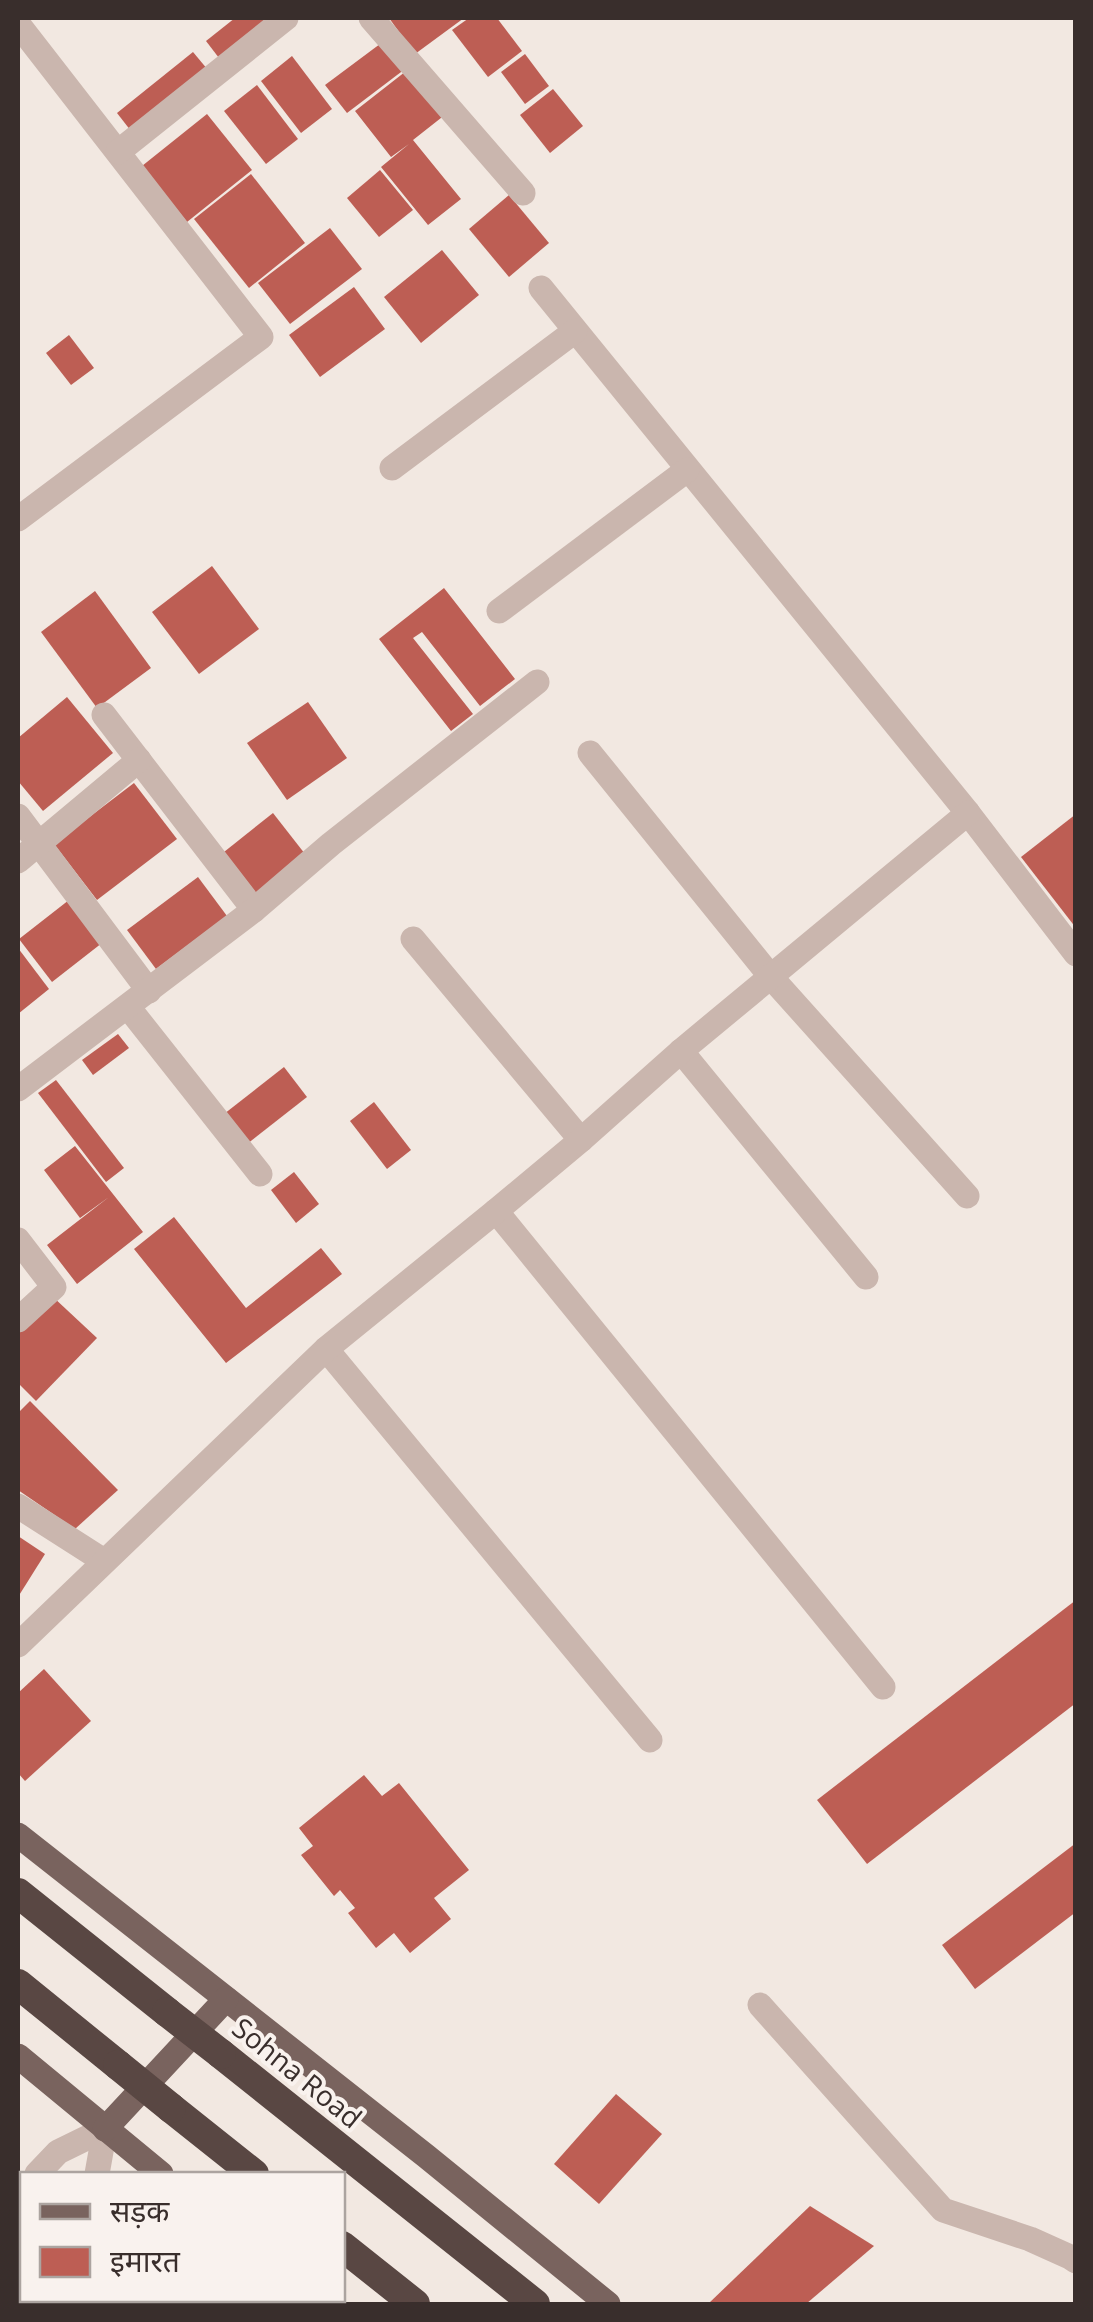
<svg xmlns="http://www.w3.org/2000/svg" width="1093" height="2322" font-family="'Open Sans','Noto Sans Devanagari',sans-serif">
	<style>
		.building { fill: #bd5e54 }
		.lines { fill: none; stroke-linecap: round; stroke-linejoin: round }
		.minor { stroke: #cab6ae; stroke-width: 25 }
		.major { stroke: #79635e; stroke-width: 25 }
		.highway { stroke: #594743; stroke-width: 30 }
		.highway-bridge { stroke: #594743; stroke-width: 30 }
		.labels { text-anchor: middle; stroke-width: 8; stroke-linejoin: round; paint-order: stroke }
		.street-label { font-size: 28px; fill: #392e2c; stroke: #f9f2ee }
	</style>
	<rect width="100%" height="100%" fill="#f2e8e1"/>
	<g class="building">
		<polygon points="235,18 271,18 219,58 206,41"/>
		<polygon points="389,18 464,18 415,54"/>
		<polygon points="469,18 497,18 522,51 488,77 452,30"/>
		<polygon points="384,41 405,69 347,113 325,85"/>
		<polygon points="193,52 208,70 131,131 117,113"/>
		<polygon points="525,54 549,86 525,104 501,72"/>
		<polygon points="292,56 332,109 301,133 261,81"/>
		<polygon points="410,68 446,114 413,140 461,199 428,225 381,167 409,144 391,157 355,111"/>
		<polygon points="257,85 298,139 266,164 224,111"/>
		<polygon points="553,89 583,126 550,153 520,115"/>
		<polygon points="207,114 252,170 187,222 142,166"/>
		<polygon points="380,170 413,210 379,237 347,198"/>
		<polygon points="251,174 305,243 249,288 194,219"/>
		<polygon points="509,195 549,243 509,277 469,229"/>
		<polygon points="330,228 362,269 290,324 258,283"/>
		<polygon points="442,250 479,295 421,343 384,297"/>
		<polygon points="354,287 385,329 320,377 289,335"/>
		<polygon points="69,335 94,368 71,385 46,353"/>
		<polygon points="212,566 259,629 199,674 152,612"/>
		<polygon points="444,588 515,679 480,706 422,632 413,638 473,714 451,731 379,639"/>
		<polygon points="95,591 151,668 97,708 41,632"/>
		<polygon points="67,697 113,753 43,811 18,781 18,738"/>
		<polygon points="308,702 347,758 287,800 247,743"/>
		<polygon points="134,783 177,839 97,900 54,844"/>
		<polygon points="273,813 305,854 256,893 224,852"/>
		<polygon points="1076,814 1076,928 1021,857"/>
		<polygon points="198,877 227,916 156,969 127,930"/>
		<polygon points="69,900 102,943 52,982 19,939"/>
		<polygon points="18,948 49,989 18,1014"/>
		<polygon points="118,1034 129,1048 93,1075 82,1060"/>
		<polygon points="284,1067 307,1097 247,1144 224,1114"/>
		<polygon points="56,1080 124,1168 106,1182 38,1093"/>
		<polygon points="374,1102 411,1150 387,1169 350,1121"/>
		<polygon points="75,1146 143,1232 77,1284 47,1245 109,1197 80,1218 44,1170"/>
		<polygon points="294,1172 319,1204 296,1223 271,1190"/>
		<polygon points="174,1217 246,1308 321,1248 342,1274 226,1363 134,1249"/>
		<polygon points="52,1296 97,1338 36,1401 18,1383 18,1332"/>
		<polygon points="30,1401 118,1490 75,1529 18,1490 18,1413"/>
		<polygon points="18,1536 45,1554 18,1597"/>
		<polygon points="1076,1600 1076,1703 867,1864 817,1800"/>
		<polygon points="44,1669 91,1721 25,1781 18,1773 18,1693"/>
		<polygon points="364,1775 382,1796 399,1783 469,1870 434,1898 451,1919 410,1953 394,1933 376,1948 348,1913 355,1908 340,1890 334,1896 301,1855 313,1846 299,1828"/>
		<polygon points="1076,1843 1076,1912 975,1989 942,1945"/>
		<polygon points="616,2094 662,2134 599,2204 554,2164"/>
		<polygon points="810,2206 874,2246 806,2304 708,2304"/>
		<polygon points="22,2280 22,2300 139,2300 145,2304 18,2304 18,2287"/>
	</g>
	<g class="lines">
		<g class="minor">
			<polyline points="371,18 523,193"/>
			<polyline points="18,24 261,337 18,519"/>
			<polyline points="118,152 286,18"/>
			<polyline points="541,288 968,813 1076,954"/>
			<polyline points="392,468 575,331"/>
			<polyline points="499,611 687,470"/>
			<polyline points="104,715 254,910"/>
			<polyline points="590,753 771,977 967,1196"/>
			<polyline points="18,816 149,991"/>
			<polyline points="18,861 139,760"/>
			<polyline points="413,939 581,1140"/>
			<polyline points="128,1007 260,1174"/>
			<polyline points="681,1051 866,1277"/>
			<polyline points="18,1089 254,910 331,844 537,682"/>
			<polyline points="496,1211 883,1687"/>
			<polyline points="18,1240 54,1287 18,1320"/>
			<polyline points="326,1349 650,1740"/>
			<polyline points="18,1506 104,1561"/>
			<polyline points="18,1645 326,1349 496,1211 581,1140 681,1051 968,813"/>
			<polyline points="760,2005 943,2210 1030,2239 1070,2257 1076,2261"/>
			<polyline points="37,2174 58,2152 105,2129"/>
			<polyline points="97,2174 105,2129"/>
			<polyline points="18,2196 22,2190"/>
			<polyline points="18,2258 22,2253"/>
		</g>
		<g class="major">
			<polyline points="18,1835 426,2156 608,2304"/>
			<polyline points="18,2056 161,2174"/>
			<polyline points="105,2129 226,1999"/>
			<polyline points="316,2300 322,2304"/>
		</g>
		<g class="highway">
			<polyline points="18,1893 167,2012"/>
			<polyline points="18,1984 118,2065"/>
			<polyline points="221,2054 535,2304"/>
			<polyline points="171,2108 254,2174"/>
			<polyline points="342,2246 415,2304"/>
		</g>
		<g class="highway-bridge">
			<polyline points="167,2012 221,2054"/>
			<polyline points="118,2065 171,2108"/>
		</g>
	</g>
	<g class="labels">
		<g class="street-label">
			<text transform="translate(297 2073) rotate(39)" y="10">Sohna Road</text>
		</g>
	</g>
	<rect width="1093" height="2322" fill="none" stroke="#392e2c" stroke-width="40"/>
	<rect x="20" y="2172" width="325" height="130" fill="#f9f2ee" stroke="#aca4a0" stroke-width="2.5"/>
	<rect x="40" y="2204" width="50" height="15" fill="#79635e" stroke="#aca4a0" stroke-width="2.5"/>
	<text x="110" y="2222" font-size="30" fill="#392e2c">सड़क</text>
	<rect x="40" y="2247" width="50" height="30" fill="#bd5e54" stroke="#aca4a0" stroke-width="2.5"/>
	<text x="110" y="2272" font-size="30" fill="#392e2c">इमारत</text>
</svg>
